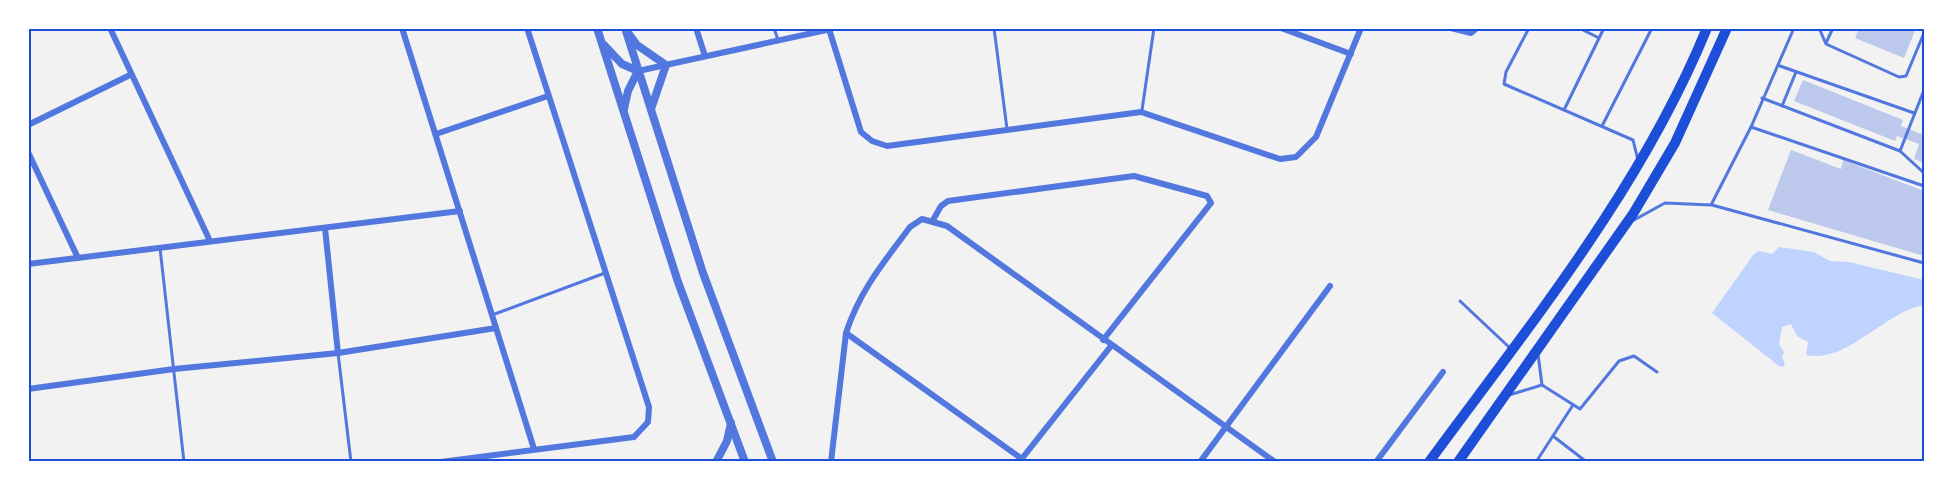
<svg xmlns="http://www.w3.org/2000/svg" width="1953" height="490" font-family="Overpass,sans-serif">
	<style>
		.water { fill: #bfd3fe }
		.building { fill: #bdc9ec }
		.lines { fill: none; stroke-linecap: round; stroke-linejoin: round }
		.service { stroke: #5277de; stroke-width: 3 }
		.minor { stroke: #5277de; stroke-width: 6 }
		.tertiary { stroke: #5277de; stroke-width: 8 }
		.primary { stroke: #1d4ed8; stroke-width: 10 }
		.neatline { fill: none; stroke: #1d4ed8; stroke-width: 2 }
	</style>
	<rect width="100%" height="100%" fill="#f2f2f2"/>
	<path class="water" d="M 1779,247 L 1814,252 L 1830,261 L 1849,262 L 1924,280 L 1924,305 C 1884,312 1847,364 1806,355 L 1808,342 L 1797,336 L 1791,324 L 1782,327 L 1779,344 L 1784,352 L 1782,357 L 1785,363 L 1783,367 L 1779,366 L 1712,313 L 1754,254 L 1759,251 L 1772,254 Z"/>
	<g class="building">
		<polygon points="1859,28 1916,28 1904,58 1855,38"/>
		<polygon points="1803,80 1903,120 1901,126 1924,135 1924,163 1914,159 1919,144 1897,136 1895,141 1794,101"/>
		<polygon points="1791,150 1841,169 1843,160 1924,191 1924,256 1768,210"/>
	</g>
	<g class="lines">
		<g class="service">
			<polyline points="774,28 778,40"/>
			<polyline points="994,28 1007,129"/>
			<polyline points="1529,28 1506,72 1504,84 1633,140 1638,160"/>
			<polyline points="1579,28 1599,38"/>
			<polyline points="1819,28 1826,44 1899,77 1906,76 1924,33"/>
			<polyline points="1826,43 1833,28"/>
			<polyline points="1780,66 1914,113"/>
			<polyline points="1762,98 1900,151 1924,173"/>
			<polyline points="1782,106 1796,72"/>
			<polyline points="1142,110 1154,28"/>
			<polyline points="1564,110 1604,28"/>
			<polyline points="1602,126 1652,28"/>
			<polyline points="1751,127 1924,186"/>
			<polyline points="1900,151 1924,90"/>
			<polyline points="1712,205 1924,263"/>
			<polyline points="1634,220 1665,203 1711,205 1751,127 1794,28"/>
			<polyline points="160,248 184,462"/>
			<polyline points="1460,301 1511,349"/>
			<polyline points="492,315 605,273"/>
			<polyline points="338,353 351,462"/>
			<polyline points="1538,354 1542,385"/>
			<polyline points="1509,395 1542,385 1580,409 1619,361 1634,356 1657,372"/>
			<polyline points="1553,436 1584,460"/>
			<polyline points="1536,462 1573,405"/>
		</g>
		<g class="minor">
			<polyline points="110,28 210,241"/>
			<polyline points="402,28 534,449"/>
			<polyline points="696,28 705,56"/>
			<polyline points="1281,28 1351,54"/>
			<polyline points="1451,28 1471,33 1477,28"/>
			<polyline points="829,29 861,132 872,141 887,146 1141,112 1280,159 1296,157 1316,137 1361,28"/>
			<polyline points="638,71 831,29"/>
			<polyline points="28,125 130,75"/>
			<polyline points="436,134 548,96"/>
			<polyline points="28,152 78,258"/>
			<polyline points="933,220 941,206 948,201 1134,176 1207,196 1211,203 1103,340"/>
			<polyline points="325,228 338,353"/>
			<polyline points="28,264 460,211"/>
			<polyline points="846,333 1022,459"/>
			<polyline points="28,389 174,369 338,353 496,328"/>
			<polyline points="1020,461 1111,346"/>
			<polyline points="441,462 634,437 648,422 649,407 527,28"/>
			<path d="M 831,462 L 846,333 C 860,290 884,262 910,227 L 922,219 L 947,226 L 1275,462"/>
			<polyline points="1200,462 1330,286"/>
			<polyline points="1376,462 1443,372"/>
		</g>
		<g class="tertiary">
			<polyline points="597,28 678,282 745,462"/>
			<polyline points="625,28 703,273 773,462"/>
			<polyline points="629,34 637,45 666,65 651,109"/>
			<polyline points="604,45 622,64 638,71 628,91 624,109"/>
			<polyline points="716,462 727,441 731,423"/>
		</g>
		<g class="primary">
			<path d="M 1429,462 C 1531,323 1641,189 1707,28"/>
			<polyline points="1458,462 1633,214 1675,143 1727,28"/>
		</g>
	</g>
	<rect width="1953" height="490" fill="none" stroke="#ffffff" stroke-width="60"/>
	<rect x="30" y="30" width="1893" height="430" class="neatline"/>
</svg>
